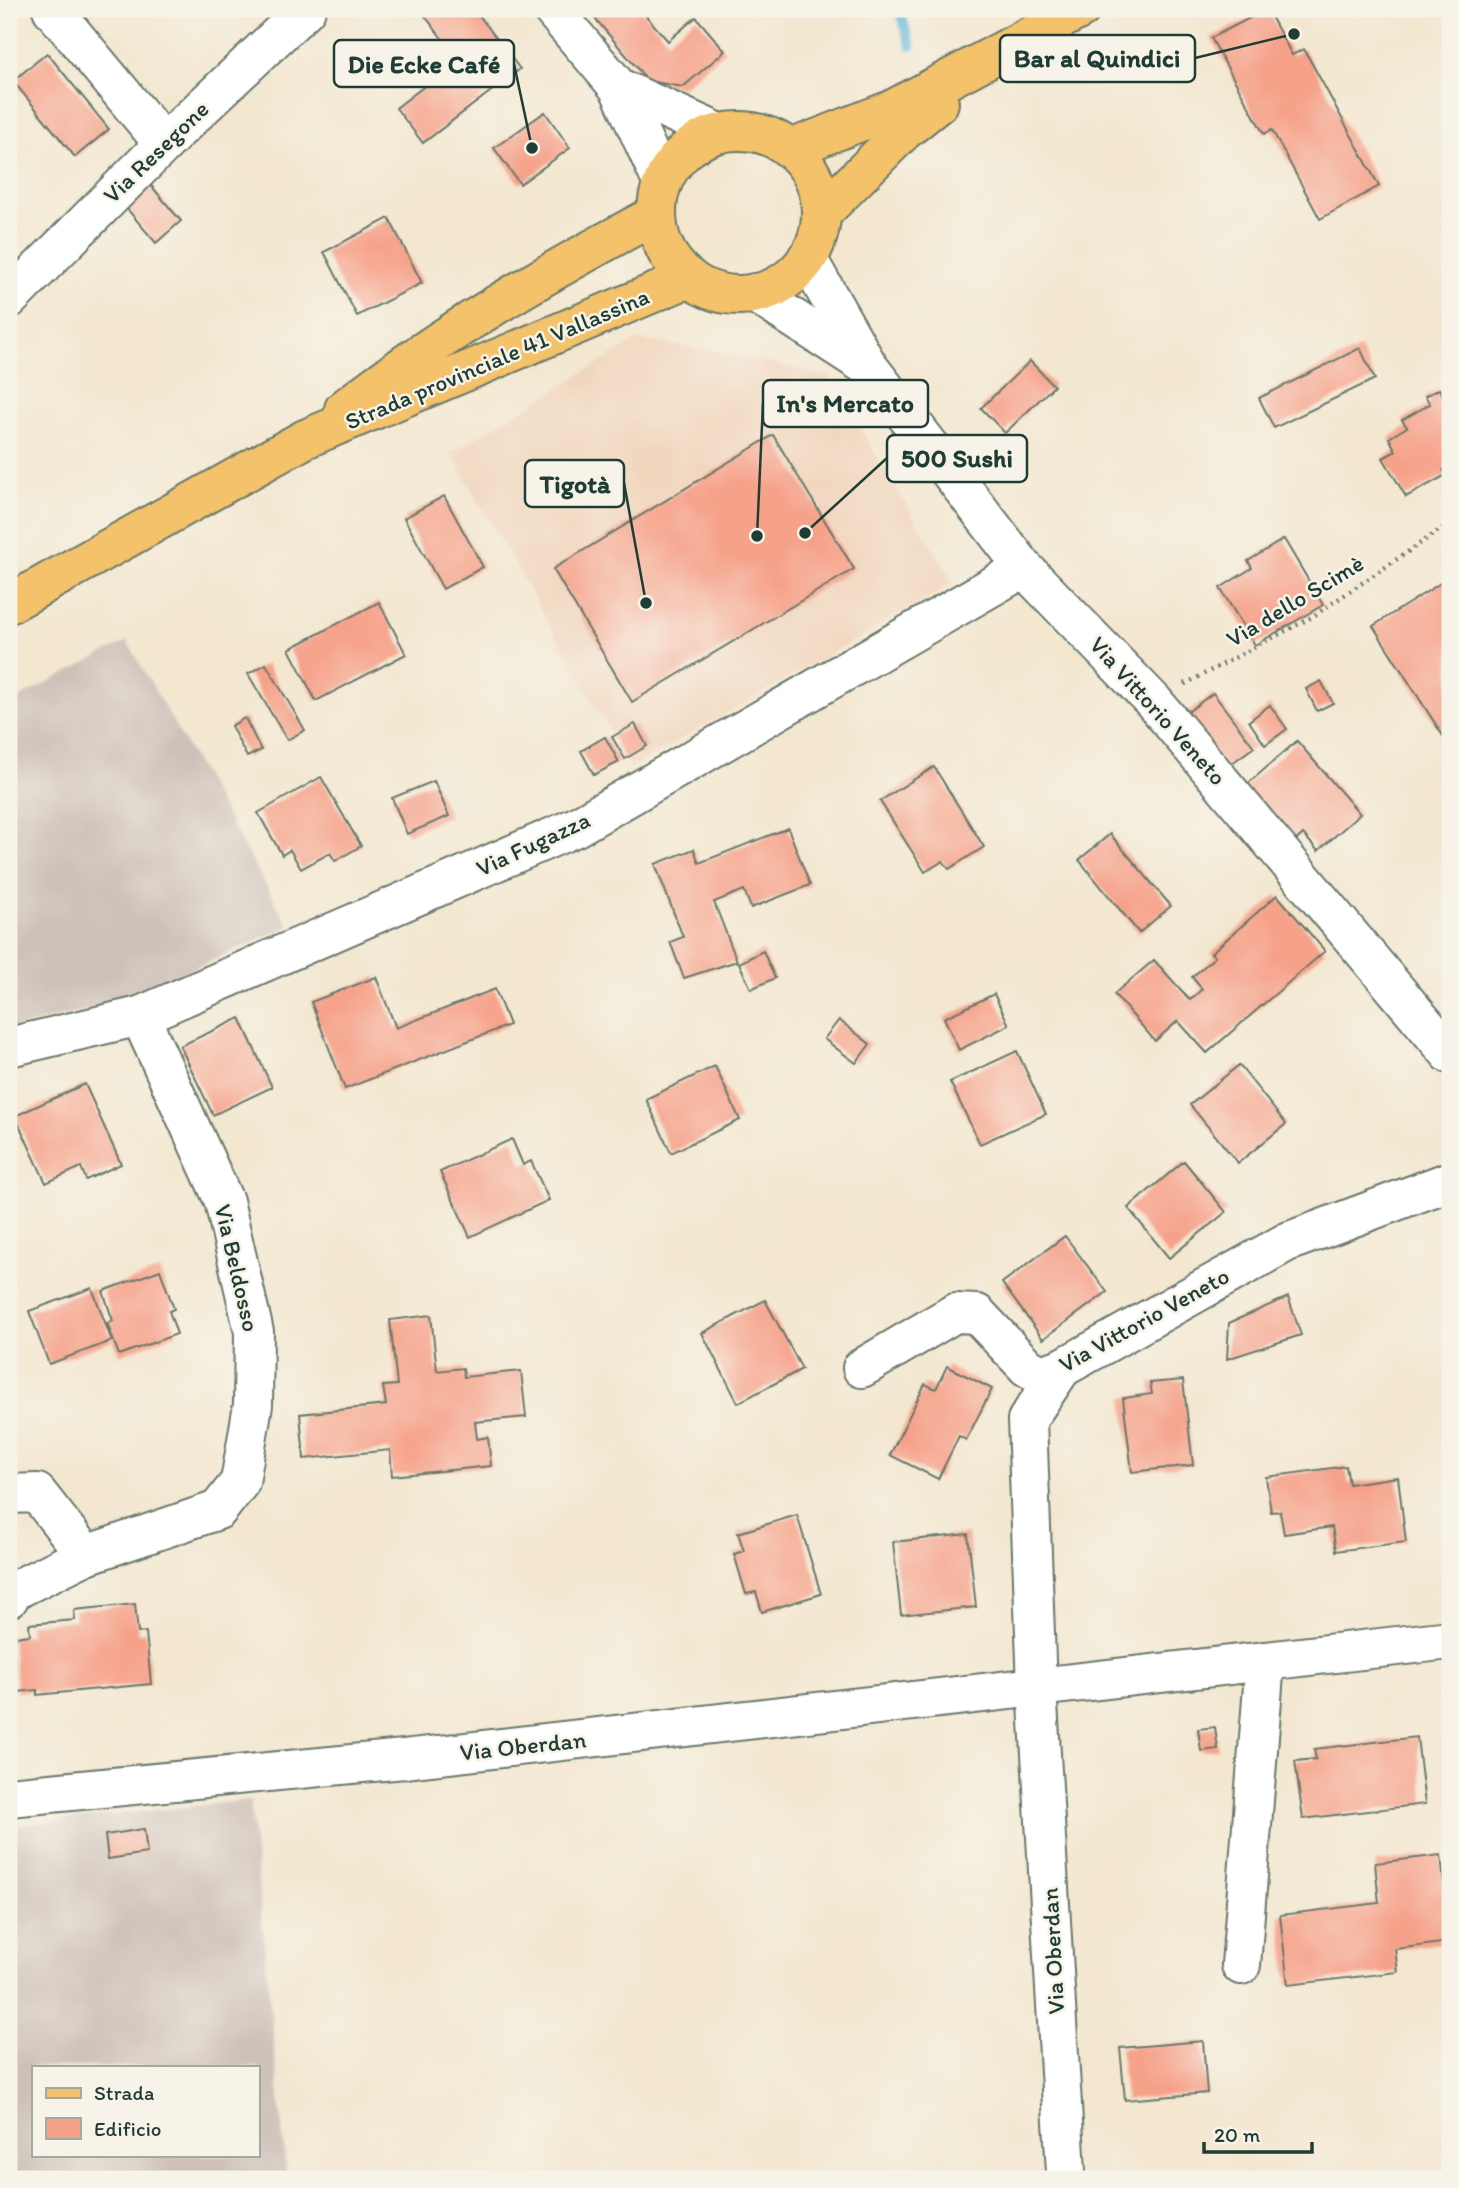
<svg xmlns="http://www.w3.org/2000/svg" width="1459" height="2188" font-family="Itim,sans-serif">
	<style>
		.built { fill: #f1d5bd }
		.industrial { fill: #cec1ba; fill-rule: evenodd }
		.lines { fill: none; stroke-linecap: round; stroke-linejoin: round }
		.stream { stroke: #60b8dd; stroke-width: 10 }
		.building { fill: #f6a28a }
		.minor-casing { stroke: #69786b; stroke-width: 42 }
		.major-casing { stroke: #69786b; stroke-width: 42 }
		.path { stroke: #69786b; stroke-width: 4.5; stroke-dasharray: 2 5; stroke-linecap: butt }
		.minor { stroke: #fff; stroke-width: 38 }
		.major { stroke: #f3c26a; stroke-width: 38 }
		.labels { text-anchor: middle; stroke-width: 5; stroke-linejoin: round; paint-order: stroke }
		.street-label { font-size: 24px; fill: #1f3d34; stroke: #f7f3e8 }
		.leader { fill: none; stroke: #1f3d34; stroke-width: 2.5 }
		.callout-dot { fill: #1f3d34; stroke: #f7f3e8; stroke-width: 2.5 }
		.callout { fill: #f7f3e8; stroke: #1f3d34; stroke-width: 2.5 }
		.callout-label { font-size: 26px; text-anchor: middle; font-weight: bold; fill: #1f3d34 }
	</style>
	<rect width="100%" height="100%" fill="#f7f3e8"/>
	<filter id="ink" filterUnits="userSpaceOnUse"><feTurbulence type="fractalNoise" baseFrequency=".0143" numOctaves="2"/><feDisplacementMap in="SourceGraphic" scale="14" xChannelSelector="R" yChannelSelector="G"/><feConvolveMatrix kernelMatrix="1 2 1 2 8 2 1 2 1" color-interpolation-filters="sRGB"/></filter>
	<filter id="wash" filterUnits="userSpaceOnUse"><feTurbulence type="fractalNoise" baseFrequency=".00686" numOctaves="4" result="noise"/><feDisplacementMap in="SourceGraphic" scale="28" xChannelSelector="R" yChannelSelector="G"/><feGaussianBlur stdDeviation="1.57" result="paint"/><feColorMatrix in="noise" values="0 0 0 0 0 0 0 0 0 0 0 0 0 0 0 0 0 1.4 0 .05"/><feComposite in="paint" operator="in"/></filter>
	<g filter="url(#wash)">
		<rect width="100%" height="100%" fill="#f3e7d0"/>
		<polygon class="built" points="637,340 726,352 829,377 954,583 631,768 451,453"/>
		<g class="industrial">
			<polygon points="127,641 289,926 118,1002 9,1030 9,703"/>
			<path d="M 250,1800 L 287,2179 L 9,2179 L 9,1826 ZM 33,2067 L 257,2067 L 257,2155 L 33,2155 Z"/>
		</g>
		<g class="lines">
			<polyline class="stream" points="899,9 911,46"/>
		</g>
		<g id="blocks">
			<g class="building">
				<polygon points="420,9 474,9 520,69 423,143 396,108 458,60"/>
				<polygon points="587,9 640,9 668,41 696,17 725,51 683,87 648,81"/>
				<polygon points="1267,9 1292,55 1304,49 1379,186 1320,219 1272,130 1264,134 1211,38"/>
				<polygon points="47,53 109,129 75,157 13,81"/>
				<polygon points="545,112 570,148 520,184 494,148"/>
				<polygon points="148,182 181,221 156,243 122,203"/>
				<polygon points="389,218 422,283 357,316 324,252"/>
				<polygon points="1360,348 1375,379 1274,428 1259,398"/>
				<polygon points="1030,361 1054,386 1005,433 981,408"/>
				<polygon points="1450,382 1450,466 1443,470 1446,475 1406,497 1383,458 1396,451 1389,438 1407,427 1402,420 1430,404 1425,396 1439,389 1444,396 1450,392 1446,384"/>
				<polygon points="773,435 854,569 632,702 553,569"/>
				<polygon points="444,496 483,567 443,589 404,518"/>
				<polygon points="1284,539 1323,605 1255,645 1220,588 1252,568 1248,561"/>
				<polygon points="1450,577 1450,740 1447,742 1373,626"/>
				<polygon points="379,602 406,654 316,701 289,649"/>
				<polygon points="266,664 305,730 287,740 248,674"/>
				<polygon points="1321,681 1333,703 1317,711 1306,689"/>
				<polygon points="1213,693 1254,747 1225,768 1184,715"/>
				<polygon points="1270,705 1287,729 1265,745 1249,721"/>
				<polygon points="245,718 261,750 247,757 231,726"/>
				<polygon points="635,724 647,746 625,759 612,737"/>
				<polygon points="605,737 619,762 594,775 581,751"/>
				<polygon points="1297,741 1360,814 1318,851 1303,834 1293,843 1244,787"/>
				<polygon points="934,767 984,847 949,869 943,861 925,872 880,801"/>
				<polygon points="321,777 361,846 335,861 330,853 301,869 290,850 282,855 258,813"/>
				<polygon points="434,781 449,816 407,834 392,798"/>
				<polygon points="788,828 810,885 751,908 744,890 714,902 737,961 684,978 670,942 683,937 655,864 694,849 699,863"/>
				<polygon points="1110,834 1171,906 1139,933 1079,860"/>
				<polygon points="1277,895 1325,951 1207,1053 1178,1021 1155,1041 1114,994 1154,960 1190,1000 1202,989 1192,977 1215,957 1211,953"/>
				<polygon points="763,951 775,978 751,989 739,963"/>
				<polygon points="376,977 396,1028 495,989 509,1025 345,1089 311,1002"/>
				<polygon points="994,994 1009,1025 959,1050 944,1018"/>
				<polygon points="240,1018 272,1087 213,1115 180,1046"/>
				<polygon points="839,1020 870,1044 856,1063 824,1039"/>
				<polygon points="1017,1051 1046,1114 980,1144 950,1082"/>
				<polygon points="1239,1065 1286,1124 1238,1163 1190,1105"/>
				<polygon points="715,1066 740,1120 671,1153 646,1099"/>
				<polygon points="85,1084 121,1164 86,1180 81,1167 46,1183 15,1116"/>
				<polygon points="512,1139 523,1165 531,1161 549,1200 470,1237 440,1172"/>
				<polygon points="1184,1161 1226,1212 1169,1258 1128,1208"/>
				<polygon points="1065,1236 1107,1292 1043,1339 1002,1283"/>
				<polygon points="160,1270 174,1309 169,1311 177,1334 119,1355 107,1323 113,1321 103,1291"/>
				<polygon points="92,1288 112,1341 49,1364 29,1311"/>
				<polygon points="1288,1297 1301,1335 1227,1359 1229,1323"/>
				<polygon points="765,1300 802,1369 738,1403 702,1333"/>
				<polygon points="431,1315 437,1371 463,1368 464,1377 521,1371 526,1417 475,1422 477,1439 488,1437 491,1466 392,1476 390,1450 304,1459 300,1414 386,1405 383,1386 397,1385 390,1320"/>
				<polygon points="947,1366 992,1389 966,1440 959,1436 938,1479 890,1455 925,1384 936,1389"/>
				<polygon points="1183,1380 1193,1465 1132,1472 1123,1398 1152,1394 1150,1383"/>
				<polygon points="1346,1466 1349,1484 1398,1477 1406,1542 1336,1551 1332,1527 1284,1534 1280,1511 1271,1512 1266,1477"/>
				<polygon points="797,1515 821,1594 762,1612 756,1592 746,1594 734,1554 744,1551 738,1533"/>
				<polygon points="968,1534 976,1607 901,1615 893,1542"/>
				<polygon points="135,1604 138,1633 146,1632 151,1684 37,1695 37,1690 17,1692 12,1637 30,1635 29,1624 75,1620 74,1610"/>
				<polygon points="1215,1727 1218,1749 1201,1751 1198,1729"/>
				<polygon points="1417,1737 1425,1804 1303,1819 1295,1761 1316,1759 1314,1749"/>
				<polygon points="144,1829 147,1853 108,1859 105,1835"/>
				<polygon points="1441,1855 1450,1942 1395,1949 1398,1972 1288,1985 1280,1915 1379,1903 1375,1863"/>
				<polygon points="1203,2041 1207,2093 1125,2100 1120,2048"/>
			</g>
		</g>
	</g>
	<g filter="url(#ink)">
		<use href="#blocks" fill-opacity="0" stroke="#69786b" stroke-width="2"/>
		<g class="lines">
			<g class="minor-casing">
				<g id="minor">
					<polyline points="52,9 164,144"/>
					<polyline points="552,9 619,88 662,182"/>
					<polyline points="619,88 719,133"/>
					<polyline points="807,258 868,366 1024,568 1153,701 1450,1054"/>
					<polyline points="754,293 864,364"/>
					<polyline points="9,299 177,131 306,9"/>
					<polyline points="9,1047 140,1016 576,827 1024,568"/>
					<polyline points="862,1368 955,1313 977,1314 1027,1367 1041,1375 1062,1368 1287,1242 1450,1181"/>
					<polyline points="1062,1368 1027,1420 1037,1687 1066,2172"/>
					<polyline points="9,1494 37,1493 86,1555"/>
					<polyline points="9,1598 13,1591 86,1555 218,1510 240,1482 253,1405 254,1332 224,1201 140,1016"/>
					<polyline points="9,1797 404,1759 1450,1640"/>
					<polyline points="1241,1965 1265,1661"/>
				</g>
			</g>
			<g class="major-casing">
				<g id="major">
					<circle cx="739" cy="213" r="82"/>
					<polyline points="790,149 891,110 1081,9"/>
					<polyline points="821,214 904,131 939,103"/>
					<path d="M 344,409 C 442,333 548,272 657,214"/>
					<polyline points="9,604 305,439 689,278"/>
				</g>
			</g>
			<polyline class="path" points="1185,684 1312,617 1450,523"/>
			<use href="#minor" class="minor"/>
			<use href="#major" class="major"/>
		</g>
	</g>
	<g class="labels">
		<g class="street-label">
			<text transform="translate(156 152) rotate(-44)" y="8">Via Resegone</text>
			<text transform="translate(497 359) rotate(-23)" y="8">Strada provinciale 41 Vallassina</text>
			<text transform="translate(1295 601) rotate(-31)" y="8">Via dello Scimè</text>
			<text transform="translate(1158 711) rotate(48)" y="8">Via Vittorio Veneto</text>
			<text transform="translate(533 844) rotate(-25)" y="8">Via Fugazza</text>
			<text transform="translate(237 1268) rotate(77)" y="8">Via Beldosso</text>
			<text transform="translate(1144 1320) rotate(-29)" y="8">Via Vittorio Veneto</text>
			<text transform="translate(523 1746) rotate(-6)" y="8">Via Oberdan</text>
			<text transform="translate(1053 1951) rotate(-93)" y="8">Via Oberdan</text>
		</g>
	</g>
	<path class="leader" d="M1294 34L1195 58M532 148L514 64M757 536L763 403M805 533L887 458M646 603L624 483"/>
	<g class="callout-dot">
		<circle cx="1294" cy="34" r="7"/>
		<circle cx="532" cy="148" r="7"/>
		<circle cx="757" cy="536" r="7"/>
		<circle cx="805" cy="533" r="7"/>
		<circle cx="646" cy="603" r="7"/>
	</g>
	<g class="callout">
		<rect x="1000" y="35" width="195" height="47" rx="7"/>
		<rect x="334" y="40" width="180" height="47" rx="7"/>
		<rect x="763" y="380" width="165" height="47" rx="7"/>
		<rect x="887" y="435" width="140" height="47" rx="7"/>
		<rect x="525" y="460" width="99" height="47" rx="7"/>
	</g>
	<g class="callout-label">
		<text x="1097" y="67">Bar al Quindici</text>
		<text x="424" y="73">Die Ecke Café</text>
		<text x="845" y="412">In's Mercato</text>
		<text x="957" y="467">500 Sushi</text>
		<text x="575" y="493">Tigotà</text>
	</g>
	<rect width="1459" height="2188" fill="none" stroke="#f7f3e8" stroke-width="35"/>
	<rect x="32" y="2066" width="228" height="91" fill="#f7f3e8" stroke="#a1aaa0" stroke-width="2"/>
	<rect x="46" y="2088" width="35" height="10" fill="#f3c26a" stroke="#a1aaa0" stroke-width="2"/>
	<text x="94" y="2100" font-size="21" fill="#1f3d34">Strada</text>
	<rect x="46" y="2118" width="35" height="21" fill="#f6a28a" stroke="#a1aaa0" stroke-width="2"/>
	<text x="94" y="2136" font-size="21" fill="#1f3d34">Edificio</text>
	<path d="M1204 2142v10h108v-10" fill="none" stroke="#1f3d34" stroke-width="3.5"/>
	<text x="1214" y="2142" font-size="21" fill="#1f3d34" stroke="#f7f3e8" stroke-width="5" paint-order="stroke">20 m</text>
</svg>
